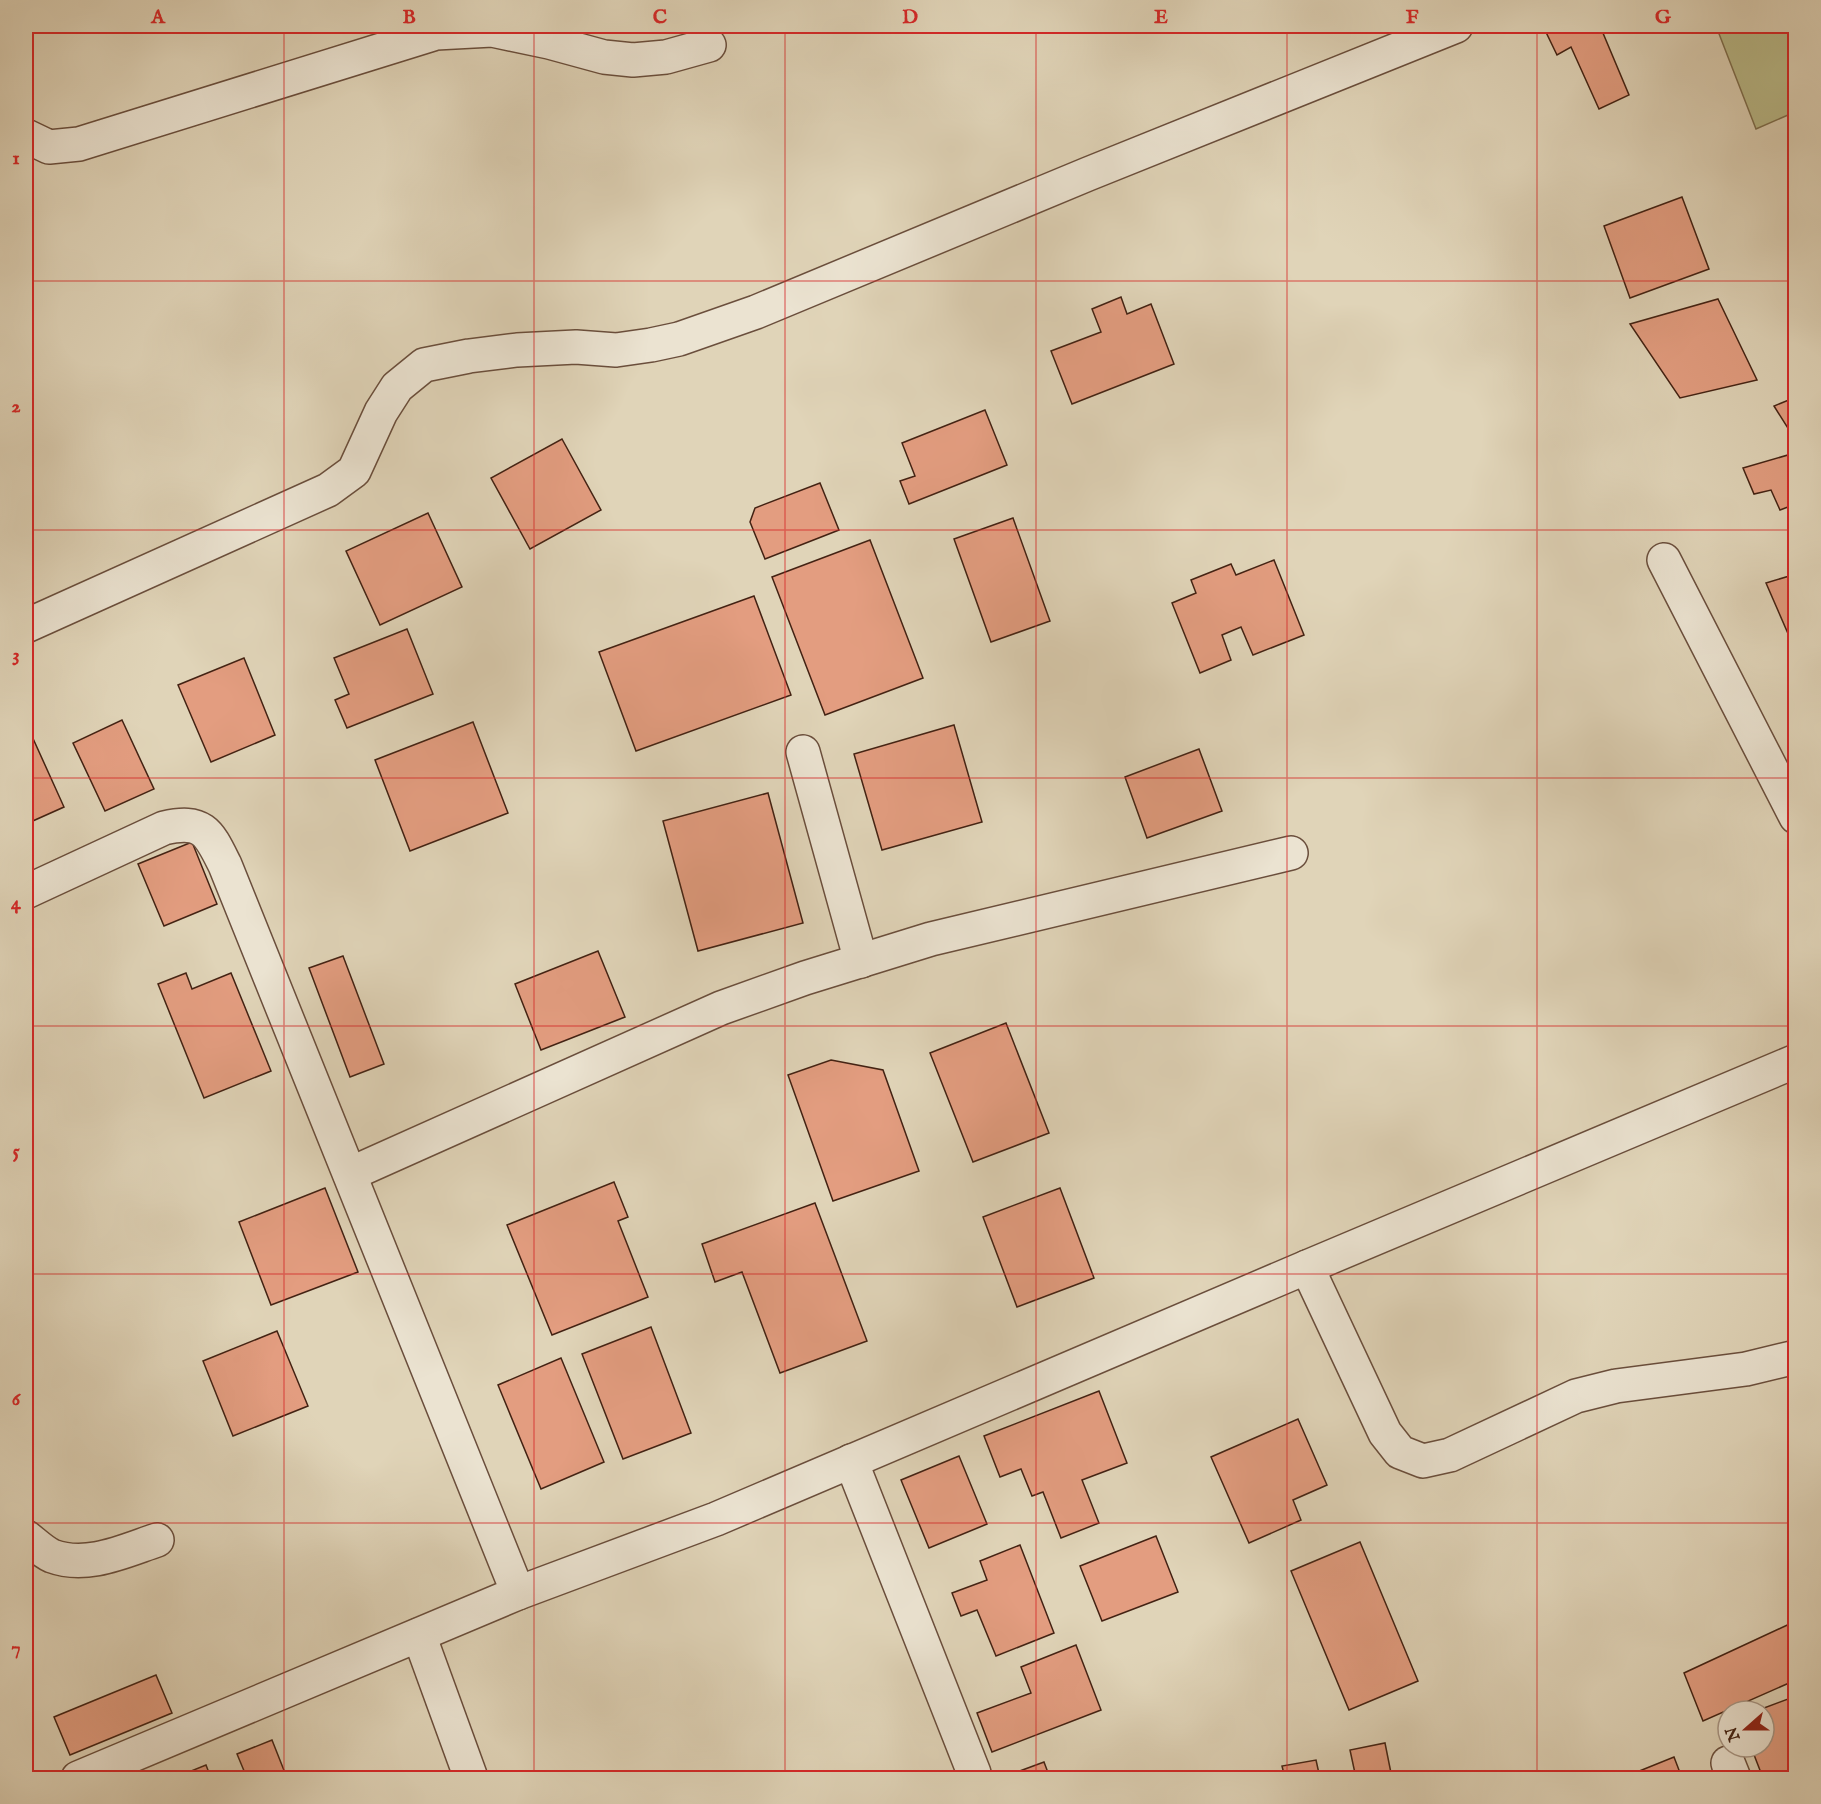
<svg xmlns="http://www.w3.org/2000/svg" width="1821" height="1804" font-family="'IM FELL English',serif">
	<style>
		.green { fill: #babb8a; stroke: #7e6e4e; stroke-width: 1.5 }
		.building { fill: #e39d80; stroke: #432213; stroke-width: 1.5 }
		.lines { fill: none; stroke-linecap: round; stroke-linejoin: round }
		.minor-casing { stroke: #6a4e3c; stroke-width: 36 }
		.minor { stroke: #ebe3d1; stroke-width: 33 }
		.grid { fill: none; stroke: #d62828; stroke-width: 1.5; stroke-opacity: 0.55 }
		.neatline { fill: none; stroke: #d62828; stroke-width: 2 }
		.grid-label { font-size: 20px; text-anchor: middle; font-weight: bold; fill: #d62828 }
	</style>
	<rect width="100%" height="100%" fill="#e0d4b8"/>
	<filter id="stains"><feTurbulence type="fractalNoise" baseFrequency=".00333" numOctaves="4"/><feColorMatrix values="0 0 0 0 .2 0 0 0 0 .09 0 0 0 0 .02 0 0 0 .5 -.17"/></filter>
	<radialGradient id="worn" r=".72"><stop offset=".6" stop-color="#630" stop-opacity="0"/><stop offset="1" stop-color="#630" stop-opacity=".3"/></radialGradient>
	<polygon class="green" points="1716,26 1795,26 1795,112 1756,129"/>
	<g class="building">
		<polygon points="1543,26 1600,26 1629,95 1599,109 1571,47 1557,55"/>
		<polygon points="1682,197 1709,269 1630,298 1604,226"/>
		<polygon points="1121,297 1127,314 1151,304 1174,364 1072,404 1051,351 1101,332 1092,309"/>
		<polygon points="1718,299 1757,380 1680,398 1630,324"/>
		<polygon points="1796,397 1796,441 1774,406"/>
		<polygon points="985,410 1007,465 909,504 900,481 915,476 902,443"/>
		<polygon points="562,439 601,510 530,549 491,478"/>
		<polygon points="1788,455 1796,468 1796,504 1780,510 1771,490 1754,494 1743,468"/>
		<polygon points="820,483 839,530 765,559 750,522 755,508"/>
		<polygon points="428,513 462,587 380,625 346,551"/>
		<polygon points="1013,518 1050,621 991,642 954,539"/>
		<polygon points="870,540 923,678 825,715 772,577"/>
		<polygon points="1274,560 1304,635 1253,655 1241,627 1222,635 1231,660 1200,673 1172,603 1196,593 1191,580 1231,564 1236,575"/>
		<polygon points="1796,574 1796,644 1793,645 1766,583"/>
		<polygon points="754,596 791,695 636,751 599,652"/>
		<polygon points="407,629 433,694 347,728 335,700 349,694 334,658"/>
		<polygon points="244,658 275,735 211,762 178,685"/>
		<polygon points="122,720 154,789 105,811 73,743"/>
		<polygon points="473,722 508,813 410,851 375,760"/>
		<polygon points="26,723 64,807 26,824"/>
		<polygon points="954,725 982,822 882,850 854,754"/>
		<polygon points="1199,749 1222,811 1147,838 1125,777"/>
		<polygon points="768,793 803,923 698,951 663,821"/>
		<polygon points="192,842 217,904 164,926 138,864"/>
		<polygon points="598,951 625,1017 541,1050 515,984"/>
		<polygon points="343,956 384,1064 350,1077 309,968"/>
		<polygon points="186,973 192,989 231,973 271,1071 204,1098 158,984"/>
		<polygon points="1006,1023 1049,1133 973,1162 930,1053"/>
		<polygon points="831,1060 883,1070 919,1171 833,1201 788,1075"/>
		<polygon points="26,1071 32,1087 26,1090"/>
		<polygon points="614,1182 628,1217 618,1221 648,1297 552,1335 507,1225"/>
		<polygon points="325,1188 358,1272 271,1305 239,1222"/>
		<polygon points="1060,1188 1094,1278 1017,1307 983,1217"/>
		<polygon points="815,1203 867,1341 780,1373 742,1272 715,1282 702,1244"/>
		<polygon points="651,1327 691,1433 623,1459 582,1354"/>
		<polygon points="277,1331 308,1406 233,1436 203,1361"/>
		<polygon points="561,1358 604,1462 541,1489 498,1385"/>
		<polygon points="1099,1391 1127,1463 1082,1480 1099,1523 1061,1538 1043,1492 1032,1496 1021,1469 1000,1477 984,1436"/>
		<polygon points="1298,1419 1327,1485 1293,1500 1301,1520 1249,1543 1211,1457"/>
		<polygon points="959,1456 987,1524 929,1548 901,1480"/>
		<polygon points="1156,1536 1178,1592 1102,1621 1080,1566"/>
		<polygon points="1360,1542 1418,1681 1349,1710 1291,1571"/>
		<polygon points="1020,1545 1054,1633 996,1656 977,1610 961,1616 952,1593 987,1580 980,1561"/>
		<polygon points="1796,1621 1796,1680 1703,1721 1684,1673"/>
		<polygon points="1076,1645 1101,1710 992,1752 977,1713 1031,1693 1021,1667"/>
		<polygon points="156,1675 172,1713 70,1755 54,1717"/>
		<polygon points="1796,1696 1796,1778 1763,1778 1751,1747 1764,1747 1764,1711 1756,1711"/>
		<polygon points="272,1740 287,1778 247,1778 237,1754"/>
		<polygon points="1385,1743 1392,1778 1356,1778 1350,1750"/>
		<polygon points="1674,1757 1682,1778 1622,1778"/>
		<polygon points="1316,1760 1320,1778 1285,1778 1282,1766"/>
		<polygon points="1044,1762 1050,1778 1001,1778"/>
		<polygon points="206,1765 211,1778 183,1778 181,1775"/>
	</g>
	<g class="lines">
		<g class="minor-casing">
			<g id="minor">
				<polyline points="26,136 49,147 79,144 436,33 492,30 549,42 604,57 633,60 666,57 709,45"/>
				<polyline points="1664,560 1796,817"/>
				<polyline points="26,626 328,490 354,471 381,412 397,387 424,365 469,356 517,350 576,347 616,350 651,345 679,339 756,312 1088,174 1456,26"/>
				<polyline points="803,752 861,961"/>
				<path d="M 26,892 L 164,828 C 204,819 209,833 225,865 L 518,1593 L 78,1778"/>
				<polyline points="350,1174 721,1008 805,978 931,939 1291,853"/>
				<polyline points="1307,1267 1385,1433 1400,1452 1423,1461 1450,1455 1576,1396 1616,1386 1746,1369 1796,1357"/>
				<polyline points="851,1461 974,1773"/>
				<path d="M 26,1537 C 34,1543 43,1552 52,1556 C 87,1569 124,1551 157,1540"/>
				<polyline points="518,1593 716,1519 1307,1267 1796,1061"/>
				<polyline points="419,1635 471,1778"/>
				<polyline points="1728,1763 1734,1778"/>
			</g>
		</g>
		<use href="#minor" class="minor"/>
	</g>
	<path class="grid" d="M 284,26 L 284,1778M 534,26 L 534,1778M 785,26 L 785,1778M 1036,26 L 1036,1778M 1287,26 L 1287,1778M 1537,26 L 1537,1778M 26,281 L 1796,281M 26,530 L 1796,530M 26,778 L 1796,778M 26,1026 L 1796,1026M 26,1274 L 1796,1274M 26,1523 L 1796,1523"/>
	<rect width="1821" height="1804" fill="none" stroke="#e0d4b8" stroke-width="66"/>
	<g transform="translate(1746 1729) rotate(249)"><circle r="28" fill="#ebe3d1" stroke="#a89685" stroke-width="1.5"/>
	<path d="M0-4.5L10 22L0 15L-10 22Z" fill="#8f2418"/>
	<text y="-9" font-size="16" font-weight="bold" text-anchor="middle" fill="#432213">N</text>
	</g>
	<rect x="33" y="33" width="1755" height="1738" class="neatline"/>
	<g class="grid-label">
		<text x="158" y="23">A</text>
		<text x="409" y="23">B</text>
		<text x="660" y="23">C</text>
		<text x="910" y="23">D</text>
		<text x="1161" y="23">E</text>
		<text x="1412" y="23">F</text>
		<text x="1663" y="23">G</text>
		<text x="16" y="164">1</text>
		<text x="16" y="412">2</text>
		<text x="16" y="661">3</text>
		<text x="16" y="909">4</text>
		<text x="16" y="1157">5</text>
		<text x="16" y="1405">6</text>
		<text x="16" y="1654">7</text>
	</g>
	<rect width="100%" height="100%" filter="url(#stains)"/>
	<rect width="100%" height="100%" fill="url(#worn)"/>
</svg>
